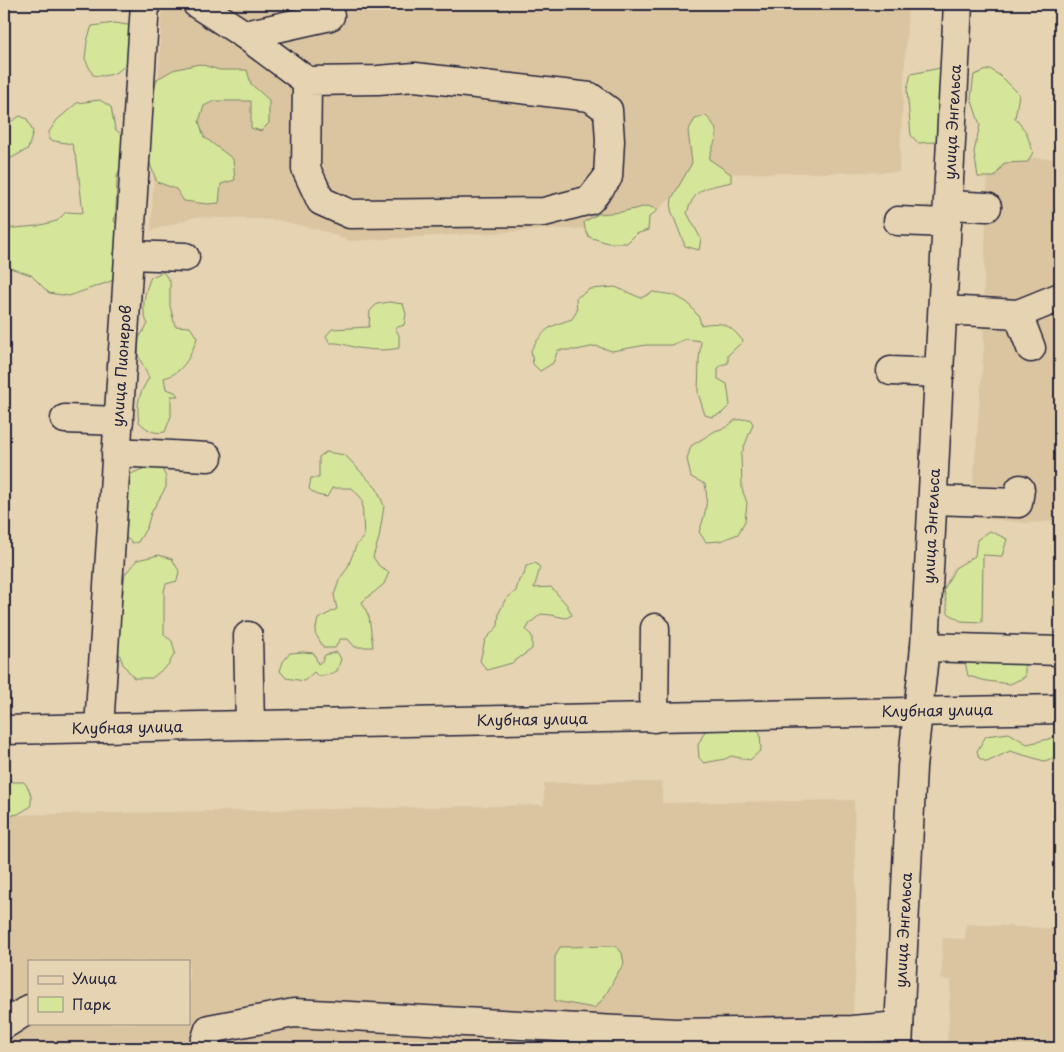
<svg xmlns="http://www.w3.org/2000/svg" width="1064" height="1052" font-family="'Playpen Sans',sans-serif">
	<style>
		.built { fill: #dbc5a1; fill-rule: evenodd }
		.green { fill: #d5e599; stroke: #7c846a }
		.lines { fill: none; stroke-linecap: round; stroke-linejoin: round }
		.minor-casing { stroke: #22223b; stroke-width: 31 }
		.minor { stroke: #e5d3b1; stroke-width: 28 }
		.labels { text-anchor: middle; stroke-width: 4.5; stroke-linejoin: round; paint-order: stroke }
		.street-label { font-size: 15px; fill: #22223b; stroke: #e5d3b1 }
	</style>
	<rect width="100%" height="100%" fill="#e5d3b1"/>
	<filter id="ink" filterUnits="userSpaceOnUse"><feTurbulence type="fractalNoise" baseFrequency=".02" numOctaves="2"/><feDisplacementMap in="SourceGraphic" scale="10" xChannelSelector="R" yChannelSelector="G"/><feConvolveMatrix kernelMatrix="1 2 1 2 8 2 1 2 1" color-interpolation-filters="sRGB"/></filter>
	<g filter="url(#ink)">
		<g class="built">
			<polygon points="162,4 908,4 899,172 700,174 637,227 561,229 349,241 327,232 278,220 195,217 151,231"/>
			<polygon points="988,156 1060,159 1060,520 1044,522 1026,523 971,517 971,501 973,486 984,345 983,312"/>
			<path d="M 662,782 L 662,803 L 854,800 L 857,942 L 851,1048 L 4,1048 L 4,815 L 544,805 L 544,783 ZM 29,961 L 189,961 L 189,1023 L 29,1023 Z"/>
			<polygon points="966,924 1060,929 1060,1048 947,1048 951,980 941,979 943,938 965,939"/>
		</g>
		<g class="green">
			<path d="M 115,23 L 127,25 L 133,23 C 132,32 132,51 129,59 C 122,73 107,78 93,75 L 85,59 L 87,41 L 92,26 Z"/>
			<polygon points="199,64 220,70 247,70 251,84 269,100 269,123 261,131 251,128 251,101 214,101 204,106 199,121 204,137 233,159 235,180 221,184 219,203 207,204 184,201 176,189 157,182 145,151 149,113 157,79 173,70"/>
			<polygon points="940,68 945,72 946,132 934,142 918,143 911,135 907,90 911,74"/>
			<polygon points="990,69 1003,78 1019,94 1015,118 1026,132 1033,152 1028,162 1004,163 995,177 978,177 974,152 980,125 971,98 974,75"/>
			<polygon points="100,100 111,107 115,129 129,141 117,177 116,210 114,221 130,238 128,275 69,296 49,293 31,275 4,266 4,229 37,226 57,221 66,212 83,213 77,161 72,144 49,140 49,132 57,120 77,103"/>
			<polygon points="20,116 27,119 33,132 28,149 4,162 4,126"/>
			<path d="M 706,116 C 724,133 714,139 709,159 L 731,174 L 731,182 C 707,188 695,186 687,213 L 701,239 L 699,250 L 685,246 L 671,210 L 672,198 L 692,163 L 688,131 L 695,119 Z"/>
			<polygon points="648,206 658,210 649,217 648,230 636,234 627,243 608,243 589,237 585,229 584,222 598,214 621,212"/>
			<path d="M 163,272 L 170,281 L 170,306 L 175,326 L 190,327 L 197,338 C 191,356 183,373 164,378 L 166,389 L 175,392 L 178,396 L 171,396 L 171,416 L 165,432 C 153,434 148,430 139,422 C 136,403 139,394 149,378 L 138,355 L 139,338 L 148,324 C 140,310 145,291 151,277 Z"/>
			<path d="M 615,287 L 641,298 L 653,292 L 674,295 L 688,303 L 699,317 L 701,325 C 723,321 729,324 743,341 L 728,355 L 728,363 L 721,365 L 718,369 L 718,379 L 727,384 L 730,405 L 722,413 L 712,417 L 705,415 L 698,393 L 699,360 L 701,341 L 686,339 L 671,345 L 646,345 L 612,351 L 596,346 L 576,350 L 558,350 L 553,363 L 540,371 L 533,364 L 531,350 C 545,328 548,327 572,319 L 577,311 L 576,298 L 590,289 Z"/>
			<path d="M 389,302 L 403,304 L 406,314 L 404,325 L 395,328 L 399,335 L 399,348 C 386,351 371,350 358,348 C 348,346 340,342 330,343 L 326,336 L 332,329 L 369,327 L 370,311 L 377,304 Z"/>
			<path d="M 750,419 L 753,424 L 741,455 L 742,489 L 747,503 L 745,521 L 738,534 L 720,541 L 706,542 L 699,532 C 705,515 709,502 705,484 L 691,477 L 687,459 L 691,446 L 715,431 L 727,427 L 735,420 Z"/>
			<polygon points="326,452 345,455 377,489 384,506 379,538 373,557 379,566 389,572 384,584 362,602 369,617 373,647 355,647 348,639 340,639 335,648 324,648 315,633 318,619 337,609 334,595 340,578 347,569 356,546 364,536 362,499 352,488 332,488 327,497 317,495 309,489 311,478 319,478 319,457"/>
			<polygon points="161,467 166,477 166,487 151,513 147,527 138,542 133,543 126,538 123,515 126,476 145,468"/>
			<polygon points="990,531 1007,539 1002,556 983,555 982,622 961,621 948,613 944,589 955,568 975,556 977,540"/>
			<polygon points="159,555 172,559 179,571 177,581 166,584 164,591 164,635 172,641 175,653 168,665 152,678 134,678 123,664 118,651 120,615 125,574 137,560"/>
			<polygon points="536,563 540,568 534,588 551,587 567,605 572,615 566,618 551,615 541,614 530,623 526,630 532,636 532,649 512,663 487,670 480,661 485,640 498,626 499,613 505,600 516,591 519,580 524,575 526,566"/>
			<polygon points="303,652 314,653 318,664 322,661 325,655 337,652 341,659 337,671 327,675 318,676 314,672 304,681 286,678 280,671 283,662 290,653"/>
			<polygon points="1025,654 1025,677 1010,684 987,681 968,676 965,661"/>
			<polygon points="753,724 760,733 761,750 750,760 731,756 725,759 704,763 699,758 698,745 707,727"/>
			<polygon points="1009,733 1027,744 1049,739 1060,733 1060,756 1044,761 1010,751 987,762 979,758 977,751 986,736"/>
			<path d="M 4,778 L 13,782 L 24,782 C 30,790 33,797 30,807 L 18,814 L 4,817 Z"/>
			<path d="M 616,946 L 622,953 L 624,964 C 612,978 608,998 594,1008 L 555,1001 L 555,957 L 560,947 Z"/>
		</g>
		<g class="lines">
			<g class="minor-casing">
				<g id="minor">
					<polyline points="197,4 245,35 330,16"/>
					<polyline points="245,35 307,81 378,80 415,77 590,97 608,110 610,141 608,177 590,200 544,212 350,214 321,201 306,169 307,81"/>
					<polyline points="949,205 987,207"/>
					<polyline points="898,221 947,223"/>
					<polyline points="129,255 185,257"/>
					<polyline points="943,310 1018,314 1060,297"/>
					<polyline points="1018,314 1031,348"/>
					<polyline points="891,371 940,373"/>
					<polyline points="65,419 119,421"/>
					<polyline points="116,452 208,457"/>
					<polyline points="933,500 1018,503 1020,489"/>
					<polyline points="248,636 250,725"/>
					<polyline points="925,647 1060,651"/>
					<polyline points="654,718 655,628"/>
					<polyline points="99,728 145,4"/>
					<polyline points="4,730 1060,709"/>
					<polyline points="4,1025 29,1009"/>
					<polyline points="203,1048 209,1029 294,1013 675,1033 852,1030 899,1026"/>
					<polyline points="898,1048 912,767 925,647 958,4"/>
				</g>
			</g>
			<use href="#minor" class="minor"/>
		</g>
	</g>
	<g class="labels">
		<g class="street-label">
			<text transform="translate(953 122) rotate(-87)" y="5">улица Энгельса</text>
			<text transform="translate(122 366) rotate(-86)" y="5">улица Пионеров</text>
			<text transform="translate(932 526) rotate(-87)" y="5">улица Энгельса</text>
			<text transform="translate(937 711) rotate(-1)" y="5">Клубная улица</text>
			<text transform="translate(532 720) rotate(-1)" y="5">Клубная улица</text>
			<text transform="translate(127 728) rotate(-1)" y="5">Клубная улица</text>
			<text transform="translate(904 930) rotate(-87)" y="5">улица Энгельса</text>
		</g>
	</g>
	<rect width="1064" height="1052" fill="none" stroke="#e5d3b1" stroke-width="20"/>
	<rect x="10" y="10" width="1044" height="1032" fill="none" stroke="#22223b" stroke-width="2" filter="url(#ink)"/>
	<rect x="28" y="960" width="162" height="65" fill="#e5d3b1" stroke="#978c82"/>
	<rect x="38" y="976" width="25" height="8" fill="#e5d3b1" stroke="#978c82"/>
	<text x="72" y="984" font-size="15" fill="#22223b">Улица</text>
	<rect x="38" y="997" width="25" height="15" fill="#d5e599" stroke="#978c82"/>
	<text x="72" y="1010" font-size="15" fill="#22223b">Парк</text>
</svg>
